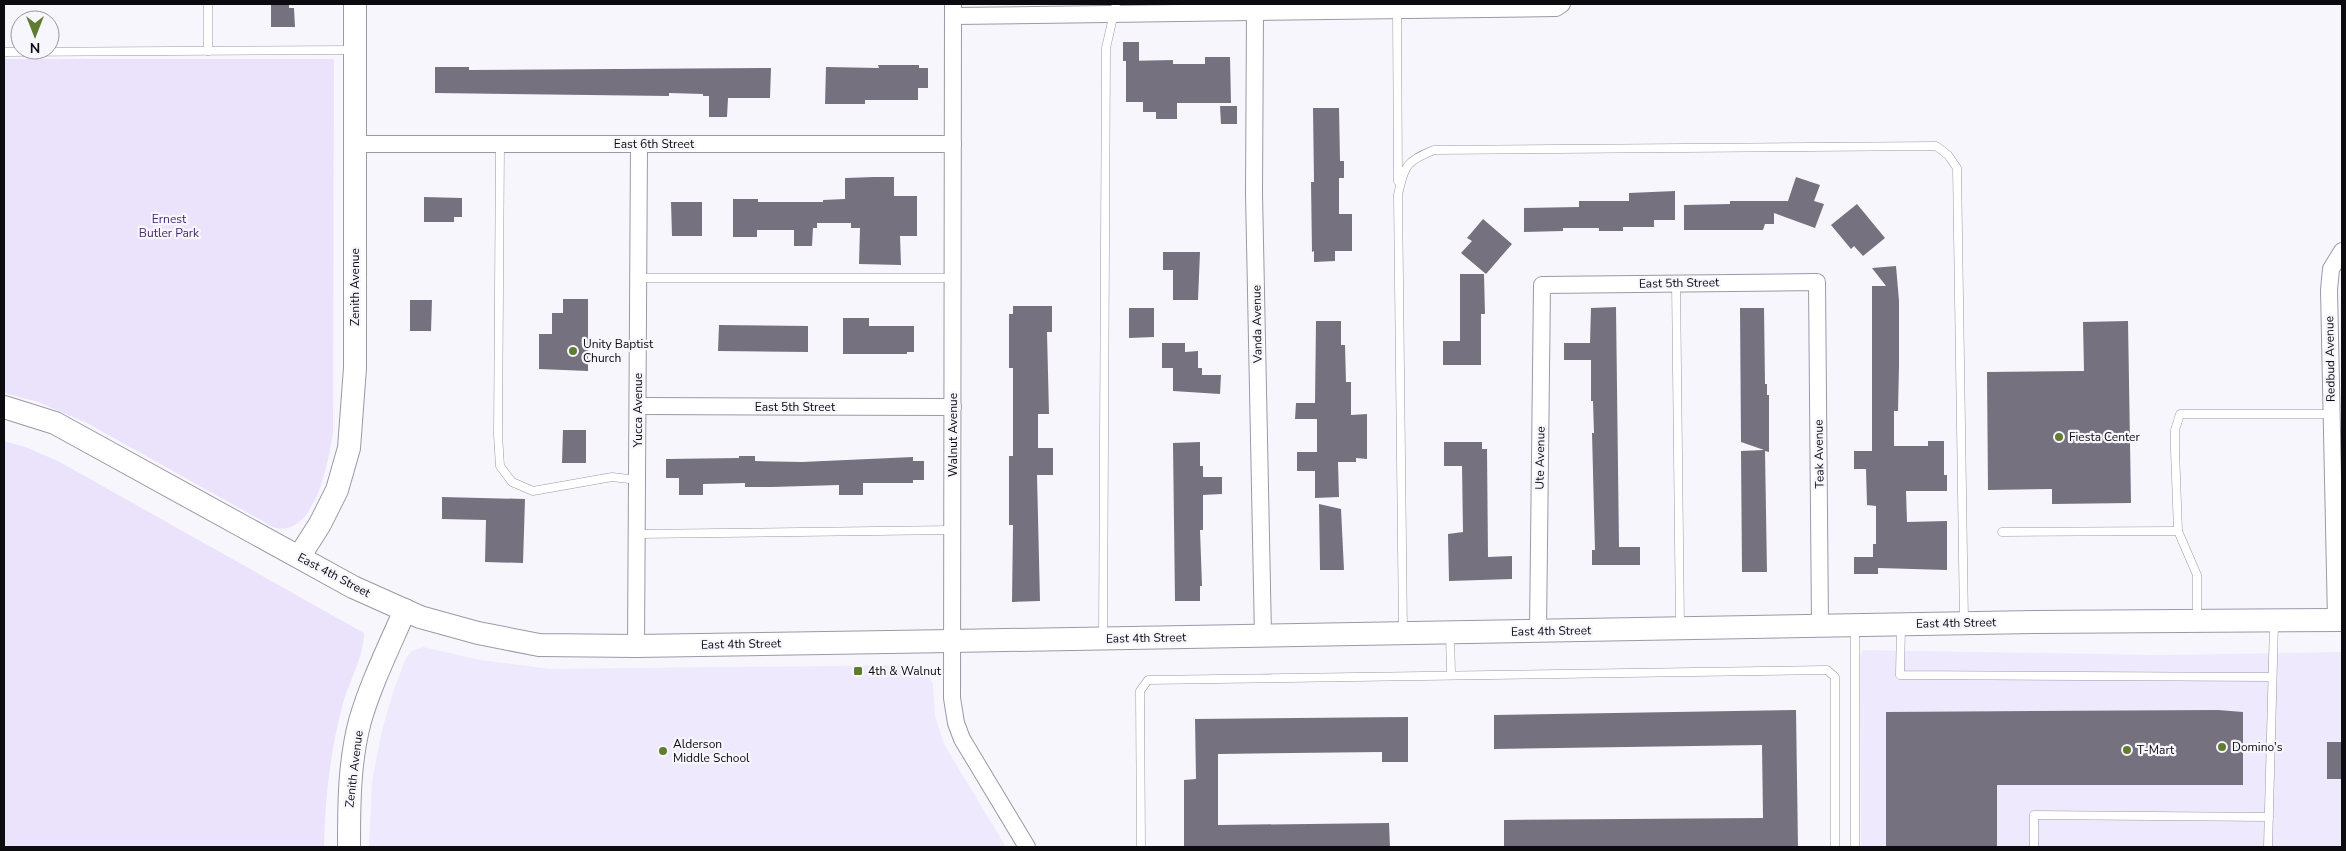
<svg xmlns="http://www.w3.org/2000/svg" width="2346" height="851" font-family="'Nunito Sans',sans-serif">
	<style>
		.built { fill: #eee9fc }
		.green { fill: #eae3fb }
		.building { fill: #75717f }
		.lines { fill: none; stroke-linecap: round; stroke-linejoin: round }
		.lane-casing { stroke: #9c98a7; stroke-width: 9 }
		.street-casing { stroke: #9c98a7; stroke-width: 18 }
		.secondary-casing { stroke: #9c98a7; stroke-width: 24 }
		.lane { stroke: #fff; stroke-width: 8 }
		.street { stroke: #fff; stroke-width: 16 }
		.secondary { stroke: #fff; stroke-width: 22 }
		.poi-dot { fill: #5f7c31; stroke: #f8f6fd; stroke-width: 2 }
		.labels { text-anchor: middle; stroke-width: 4.5; stroke-linejoin: round; paint-order: stroke }
		.street-label { font-size: 12px; fill: #0c0b10; stroke: #f8f6fd }
		.park-label { font-size: 12px; fill: #452970; stroke: #f8f6fd }
		.poi-label { font-size: 12px; fill: #0c0b10; stroke: #f8f6fd; text-anchor: start }
	</style>
	<rect width="100%" height="100%" fill="#f8f6fd"/>
	<g class="built">
		<polygon points="423,647 481,660 550,669 910,665 920,667 928,674 933,684 935,716 944,744 1006,847 369,847 372,782 382,730 394,689 406,658 412,651"/>
		<polygon points="1863,650 2160,655 2342,652 2342,847 1861,847 1860,657"/>
	</g>
	<g class="green">
		<path d="M 4,59 L 334,59 L 333,432 C 329,460 315,537 275,528 L 87,423 L 38,402 L 4,393 Z"/>
		<path d="M 4,441 L 25,447 L 58,461 L 364,633 C 364,657 348,683 342,707 C 330,753 325,799 324,847 L 4,847 Z"/>
	</g>
	<g class="building">
		<polygon points="271,4 289,4 289,8 294,8 295,27 271,27"/>
		<rect x="1123" y="42" width="16" height="19"/>
		<polygon points="1205,57 1230,57 1231,103 1177,103 1177,119 1156,119 1156,112 1143,112 1143,102 1126,102 1126,61 1173,60 1173,64 1205,64"/>
		<polygon points="878,65 919,65 919,68 928,68 928,88 918,88 918,100 865,100 865,104 825,104 826,67 879,68"/>
		<polygon points="435,67 469,67 469,70 771,68 770,98 728,98 727,117 709,117 709,96 703,96 703,94 669,93 669,96 435,93"/>
		<polygon points="1220,106 1237,106 1237,124 1221,124"/>
		<polygon points="1313,108 1339,108 1340,161 1344,161 1344,178 1339,178 1339,214 1352,214 1352,251 1335,251 1335,261 1314,262 1314,251 1312,252 1311,182 1314,182"/>
		<polygon points="874,177 894,177 894,196 917,196 917,236 900,236 901,265 859,264 860,228 851,228 851,223 817,223 817,228 813,228 812,246 794,246 794,230 757,230 757,237 733,237 733,199 758,199 758,202 823,202 823,200 845,199 845,178"/>
		<polygon points="1796,177 1820,185 1814,201 1824,204 1815,228 1774,213 1774,224 1765,224 1763,230 1684,230 1684,205 1730,204 1730,201 1788,201"/>
		<polygon points="1675,191 1675,220 1654,220 1654,227 1623,227 1623,231 1599,231 1599,228 1563,228 1563,231 1524,232 1524,208 1579,207 1579,201 1629,201 1629,193"/>
		<polygon points="424,197 462,198 462,217 454,217 454,222 424,222"/>
		<polygon points="671,202 702,202 702,236 672,236"/>
		<polygon points="1857,204 1885,238 1863,256 1854,246 1851,249 1831,225"/>
		<polygon points="1483,219 1512,244 1486,274 1461,253 1472,241 1467,238"/>
		<polygon points="1163,252 1200,252 1198,300 1173,300 1173,270 1163,270"/>
		<polygon points="1896,266 1899,301 1899,366 1898,411 1894,411 1894,446 1928,446 1928,441 1944,441 1944,475 1947,475 1947,491 1906,491 1907,522 1947,521 1947,570 1878,568 1878,574 1854,574 1854,557 1873,557 1873,544 1876,544 1876,506 1867,505 1866,469 1854,469 1854,451 1872,451 1872,286 1886,286 1872,268"/>
		<polygon points="1460,274 1484,274 1485,314 1481,314 1481,365 1443,365 1443,341 1460,341"/>
		<polygon points="563,299 588,299 588,371 539,369 539,334 552,334 552,313 563,313"/>
		<polygon points="410,300 432,300 431,331 410,331"/>
		<polygon points="1013,306 1052,306 1052,332 1047,332 1049,414 1038,414 1038,448 1053,448 1053,475 1037,475 1040,601 1012,602 1013,525 1009,525 1009,456 1013,456 1013,368 1009,368 1009,314 1013,314"/>
		<polygon points="1616,307 1619,547 1640,547 1640,565 1592,565 1592,550 1595,550 1592,433 1594,433 1593,401 1591,401 1591,360 1564,360 1564,343 1590,343 1591,308"/>
		<polygon points="1129,308 1154,308 1154,337 1129,338"/>
		<polygon points="1740,308 1764,308 1765,384 1767,384 1767,395 1769,395 1769,452 1765,451 1767,572 1742,572 1741,451 1764,450 1741,442"/>
		<polygon points="843,318 869,318 869,326 914,326 914,352 907,352 907,354 843,354"/>
		<polygon points="1316,321 1341,321 1341,345 1345,345 1346,382 1351,382 1351,415 1367,414 1367,459 1356,458 1356,462 1338,462 1339,497 1315,498 1315,471 1297,471 1297,452 1317,452 1317,419 1295,419 1296,403 1315,403"/>
		<polygon points="2128,321 2131,503 2052,504 2052,489 1988,490 1987,372 2084,371 2083,322"/>
		<polygon points="719,325 808,326 808,352 718,351"/>
		<polygon points="1162,343 1185,343 1185,352 1198,351 1198,368 1202,368 1202,375 1221,375 1220,394 1173,391 1173,368 1162,368"/>
		<polygon points="563,430 586,430 586,463 562,463"/>
		<polygon points="1200,442 1200,466 1203,466 1203,477 1222,477 1222,494 1203,495 1203,530 1200,530 1202,586 1200,586 1200,601 1175,601 1173,443"/>
		<polygon points="1444,442 1482,442 1482,449 1487,449 1488,557 1512,556 1512,579 1449,581 1448,534 1463,532 1462,466 1444,466"/>
		<polygon points="739,456 755,456 755,461 802,462 913,457 913,461 924,461 924,480 913,480 913,483 863,483 863,495 839,495 839,485 772,487 745,487 745,483 703,484 703,495 679,495 679,478 666,478 666,459 739,458"/>
		<polygon points="442,497 525,499 523,563 485,562 486,520 442,519"/>
		<polygon points="1319,504 1341,509 1344,570 1320,570"/>
		<polygon points="1796,710 1798,847 1504,847 1504,820 1763,818 1762,745 1494,749 1494,715"/>
		<polygon points="2218,710 2243,712 2243,785 1997,785 1997,847 1886,847 1886,712"/>
		<polygon points="1408,717 1408,762 1382,762 1382,752 1218,754 1218,825 1389,823 1390,847 1184,847 1184,780 1196,779 1195,719"/>
		<rect x="2327" y="742" width="15" height="37"/>
	</g>
	<g class="lines">
		<g class="lane-casing">
			<g id="lane">
				<polyline points="208,4 208,51"/>
				<polyline points="1397,10 1398,181"/>
				<polyline points="4,52 354,50"/>
				<polyline points="500,144 498,435 500,466 512,482 533,491 612,477 638,480"/>
				<polyline points="638,278 953,278"/>
				<polyline points="1676,283 1680,626"/>
				<polyline points="2002,532 2178,531"/>
				<polyline points="637,534 952,530"/>
				<polyline points="2197,619 2197,575 2178,531 2175,450 2175,430 2180,414 2331,414"/>
				<polyline points="1901,626 1900,675 2271,677"/>
				<polyline points="1855,627 1855,847"/>
				<path d="M 1403,632 L 1398,195 C 1404,166 1406,161 1434,150 L 1936,146 L 1948,155 L 1957,168 L 1964,621"/>
				<polyline points="1450,634 1451,675"/>
				<polyline points="1103,637 1106,48 1116,4"/>
				<polyline points="1141,847 1140,691 1148,680 1827,670 1835,677 1835,847"/>
				<polyline points="2034,847 2034,815 2269,817"/>
				<polyline points="2268,847 2274,623"/>
			</g>
		</g>
		<g class="street-casing">
			<g id="street">
				<polyline points="953,4 952,698 956,723 962,739 1027,847"/>
				<polyline points="1255,12 1254,193 1263,636"/>
				<polyline points="953,16 1556,8 1562,4"/>
				<polyline points="355,144 953,144"/>
				<polyline points="638,406 953,407"/>
				<polyline points="2336,620 2329,290 2331,269 2342,251"/>
				<polyline points="1538,631 1542,285 1817,282 1820,626"/>
				<polyline points="636,646 639,144"/>
			</g>
		</g>
		<g class="secondary-casing">
			<g id="secondary">
				<polyline points="4,407 55,423 353,587 420,617 478,633 539,645 636,646 952,641 2035,622 2342,620"/>
				<polyline points="299,557 320,524 337,490 349,448 355,368 355,4"/>
				<path d="M 349,847 C 349,806 349,762 360,721 C 371,683 389,647 405,610"/>
			</g>
		</g>
		<use href="#lane" class="lane"/>
		<use href="#street" class="street"/>
		<use href="#secondary" class="secondary"/>
	</g>
	<g class="poi-dot">
		<circle cx="573" cy="351" r="5"/>
		<circle cx="2059" cy="437" r="5"/>
		<rect x="853" y="666" width="10" height="10" rx="2.5"/>
		<circle cx="2222" cy="747" r="5"/>
		<circle cx="2127" cy="750" r="5"/>
		<circle cx="663" cy="751" r="5"/>
	</g>
	<g class="labels">
		<g class="street-label">
			<text x="654" y="148">East 6th Street</text>
			<text transform="translate(1679 283) rotate(-1)" y="4">East 5th Street</text>
			<text transform="translate(355 287) rotate(-90)" y="4">Zenith Avenue</text>
			<text transform="translate(1257 324) rotate(-91)" y="4">Vanda Avenue</text>
			<text transform="translate(2330 359) rotate(-91)" y="4">Redbud Avenue</text>
			<text x="795" y="411">East 5th Street</text>
			<text transform="translate(638 410) rotate(-90)" y="4">Yucca Avenue</text>
			<text transform="translate(953 435) rotate(-90)" y="4">Walnut Avenue</text>
			<text transform="translate(1819 454) rotate(-91)" y="4">Teak Avenue</text>
			<text transform="translate(1540 458) rotate(-89)" y="4">Ute Avenue</text>
			<text transform="translate(334 575) rotate(28)" y="4">East 4th Street</text>
			<text transform="translate(1956 623) rotate(-1)" y="4">East 4th Street</text>
			<text transform="translate(1551 631) rotate(-1)" y="4">East 4th Street</text>
			<text transform="translate(1146 638) rotate(-1)" y="4">East 4th Street</text>
			<text transform="translate(741 644) rotate(-1)" y="4">East 4th Street</text>
			<text transform="translate(354 769) rotate(-83)" y="4">Zenith Avenue</text>
		</g>
		<g class="park-label">
			<text x="169" y="223">Ernest<tspan x="169" dy="14">Butler Park</tspan></text>
		</g>
		<g class="poi-label">
			<text x="583" y="348">Unity Baptist<tspan x="583" dy="14">Church</tspan></text>
			<text x="2069" y="441">Fiesta Center</text>
			<text x="868" y="675">4th &amp; Walnut</text>
			<text x="673" y="748">Alderson<tspan x="673" dy="14">Middle School</tspan></text>
			<text x="2232" y="751">Domino's</text>
			<text x="2137" y="754">T-Mart</text>
		</g>
	</g>
	<rect width="2346" height="851" fill="none" stroke="#0c0b10" stroke-width="10"/>
	<g transform="translate(35 35) rotate(180)"><circle r="24" fill="#f8f6fd" stroke="#9a989e"/>
	<path d="M0-4L9 19L0 12L-9 19Z" fill="#5f7c31"/>
	<text y="-8" font-size="14" font-weight="bold" text-anchor="middle" fill="#0c0b10">N</text>
	</g>
</svg>
